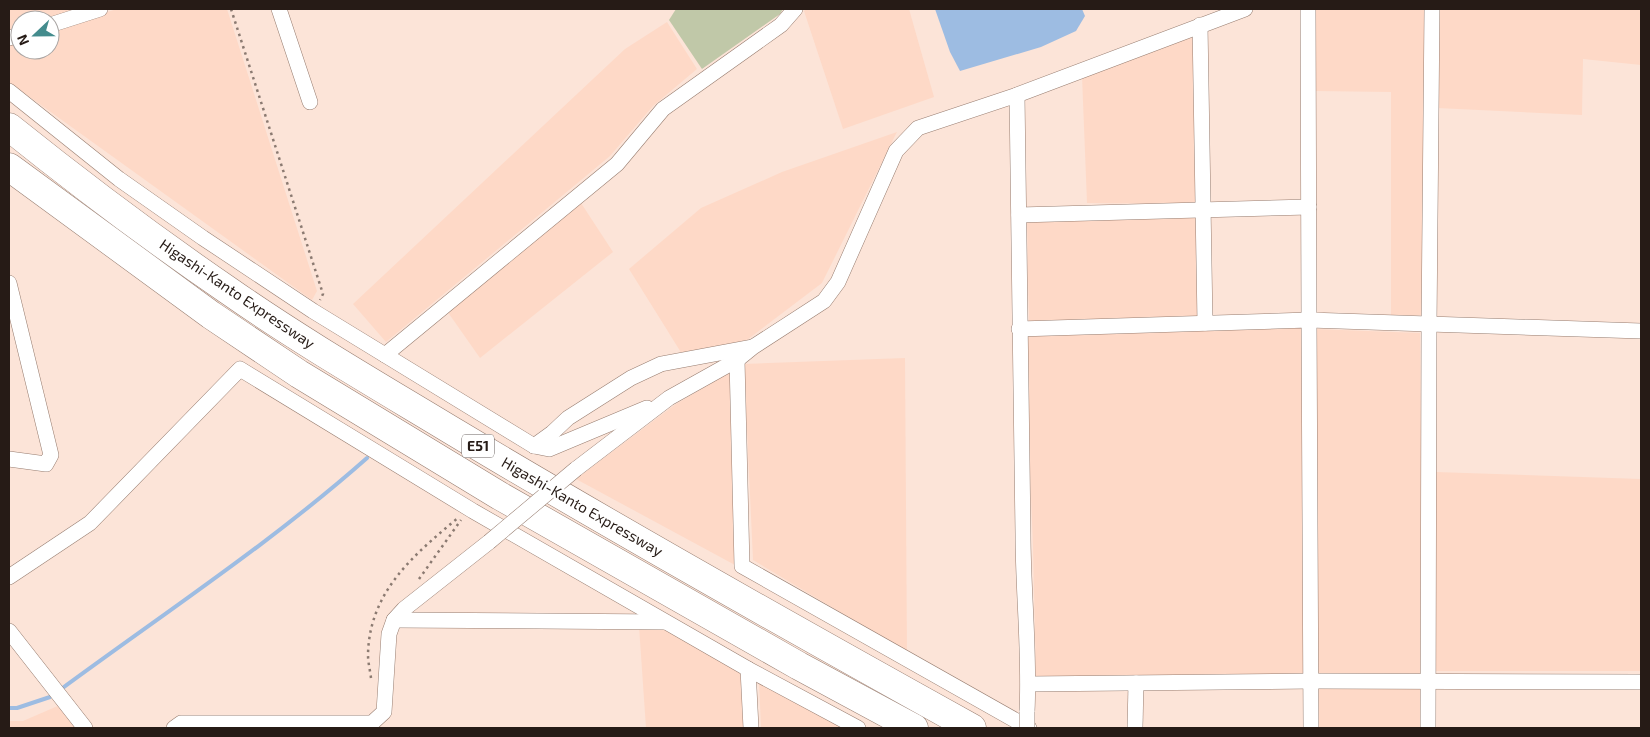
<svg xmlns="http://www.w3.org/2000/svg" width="1650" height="737" font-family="'Exo 2',sans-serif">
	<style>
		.built { fill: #fed9c7 }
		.green { fill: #c0c8a8 }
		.water { fill: #9dbce2 }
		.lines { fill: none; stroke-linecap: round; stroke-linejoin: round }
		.stream { stroke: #9dbce2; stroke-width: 4 }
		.street-casing { stroke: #977d70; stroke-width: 16 }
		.highway-casing { stroke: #977d70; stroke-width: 29 }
		.path { stroke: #8b7a71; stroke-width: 2.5; stroke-dasharray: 2.5 4; stroke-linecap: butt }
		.street { stroke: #fff; stroke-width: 15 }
		.highway { stroke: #fff; stroke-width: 28 }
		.street-bridge-casing { stroke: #977d70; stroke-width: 16; stroke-linecap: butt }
		.street-bridge { stroke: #fff; stroke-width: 15 }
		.labels { text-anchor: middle; stroke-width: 4.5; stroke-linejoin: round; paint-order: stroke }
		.shield { fill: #fff; stroke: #675f5c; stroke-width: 1 }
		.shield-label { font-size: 14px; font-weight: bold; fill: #261b16 }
		.street-label { font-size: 15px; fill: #261b16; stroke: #fff }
	</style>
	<rect width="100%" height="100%" fill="#fce4d8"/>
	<g class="built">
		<polygon points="9,9 81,9 46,20 20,20 20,29 9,32"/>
		<polygon points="117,9 227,9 317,291 312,300 9,82 9,43 20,40 20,50 50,50 50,30"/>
		<polygon points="806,9 909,9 934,97 843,129 804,11"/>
		<polygon points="1314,9 1428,9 1422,315 1391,315 1391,92 1314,91"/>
		<polygon points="1437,9 1641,9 1641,65 1583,59 1582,115 1437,108"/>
		<polygon points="667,22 697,69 653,106 610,156 386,342 353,304 625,49"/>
		<polygon points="1196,34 1196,204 1087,203 1082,76"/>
		<polygon points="897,132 822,283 747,340 682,354 629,269 701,208 782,172"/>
		<polygon points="581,203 613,252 480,358 447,311"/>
		<polygon points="1196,216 1199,317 1029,322 1027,221"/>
		<polygon points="1305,327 1304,675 1036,677 1033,548 1025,335"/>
		<polygon points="1315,329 1420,333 1423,673 1318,673"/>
		<polygon points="905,358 907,652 753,560 744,364"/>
		<polygon points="732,371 735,565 576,479 676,404"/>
		<polygon points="1436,472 1641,479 1641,671 1436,671"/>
		<polygon points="639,626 665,627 744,673 747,728 646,728"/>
		<polygon points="759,681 847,728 761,728"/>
		<polygon points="1316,687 1424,688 1424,728 1317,728"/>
		<polygon points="60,705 79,728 9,728 9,721 23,721"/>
	</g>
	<polygon class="green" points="676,9 783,9 780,14 702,69 669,20"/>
	<polygon class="water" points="935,9 1082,9 1085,16 1076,31 1041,47 960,71 950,52"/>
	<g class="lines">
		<g class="stream">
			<path d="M 60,690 C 163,614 271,543 367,458"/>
			<polyline points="9,708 17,708 50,697 54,694"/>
		</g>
		<g class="street-casing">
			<g id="street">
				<polyline points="279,9 310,102"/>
				<polyline points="1308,9 1309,320 1641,331"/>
				<polyline points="50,25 100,9"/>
				<polyline points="1200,25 1205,323"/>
				<polyline points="9,38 20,35"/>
				<polyline points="9,91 119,179 203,238 313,311 534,446 549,449 647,408"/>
				<path d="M 1017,95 C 1019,241 1021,387 1023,534 C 1023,593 1030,652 1027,712"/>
				<polyline points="1019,215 1309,207"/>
				<polyline points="9,283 51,455 46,464 9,459"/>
				<polyline points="1019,329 1309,320 1311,728"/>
				<polyline points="385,355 617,164 663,109 781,25 795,9"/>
				<polyline points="737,360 742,566 1029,728"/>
				<polyline points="534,446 552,433 568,418 631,378 661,364 752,347"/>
				<polyline points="576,469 669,398 737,360 753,347 824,301 838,282 896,151 918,128 1017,95 1245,9"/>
				<polyline points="9,577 90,523 240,369 473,511 748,669 858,728"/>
				<polyline points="394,620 664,622"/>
				<polyline points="9,631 85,728"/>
				<polyline points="748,669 751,728"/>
				<polyline points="1029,684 1311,681 1641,682"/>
				<polyline points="174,728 181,723 372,723 384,712 389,634 394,620 404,609 489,542"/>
				<polyline points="1135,728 1136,683"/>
				<polyline points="1428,728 1429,325 1432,9"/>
			</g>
		</g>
		<g class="highway-casing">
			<g id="highway">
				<path d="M 9,127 C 80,184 153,239 229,291 C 302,342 380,387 456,433 C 626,535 799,632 972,728"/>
				<polyline points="9,167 211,315 299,374 500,496 799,666 914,728"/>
			</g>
		</g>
		<g class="path">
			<polyline points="231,9 323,294 320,300"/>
			<polyline points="419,579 461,520"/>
			<path d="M 371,678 C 370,670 368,662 368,655 C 369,591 415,554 459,517"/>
		</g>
		<use href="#street" class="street"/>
		<use href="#highway" class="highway"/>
		<g class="street-bridge-casing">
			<g id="street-bridge">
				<polyline points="489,542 576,469"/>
				<polyline points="1027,728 1027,712"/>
			</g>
		</g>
		<use href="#street-bridge" class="street-bridge"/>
	</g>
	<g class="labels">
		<rect class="shield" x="462" y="434.5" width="32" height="23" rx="4"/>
		<g class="shield-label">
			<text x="478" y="451">E51</text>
		</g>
		<g class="street-label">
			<text transform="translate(237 294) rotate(34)" y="5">Higashi-Kanto Expressway</text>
			<text transform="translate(582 507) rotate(30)" y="5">Higashi-Kanto Expressway</text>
		</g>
	</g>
	<rect width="1650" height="737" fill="none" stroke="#261b16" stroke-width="20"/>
	<g transform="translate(35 35) rotate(248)"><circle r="24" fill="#ffffff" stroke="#a8a4a2"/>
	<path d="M0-4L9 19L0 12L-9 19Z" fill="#448c8d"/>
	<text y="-8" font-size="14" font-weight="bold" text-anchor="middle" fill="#261b16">N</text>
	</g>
</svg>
